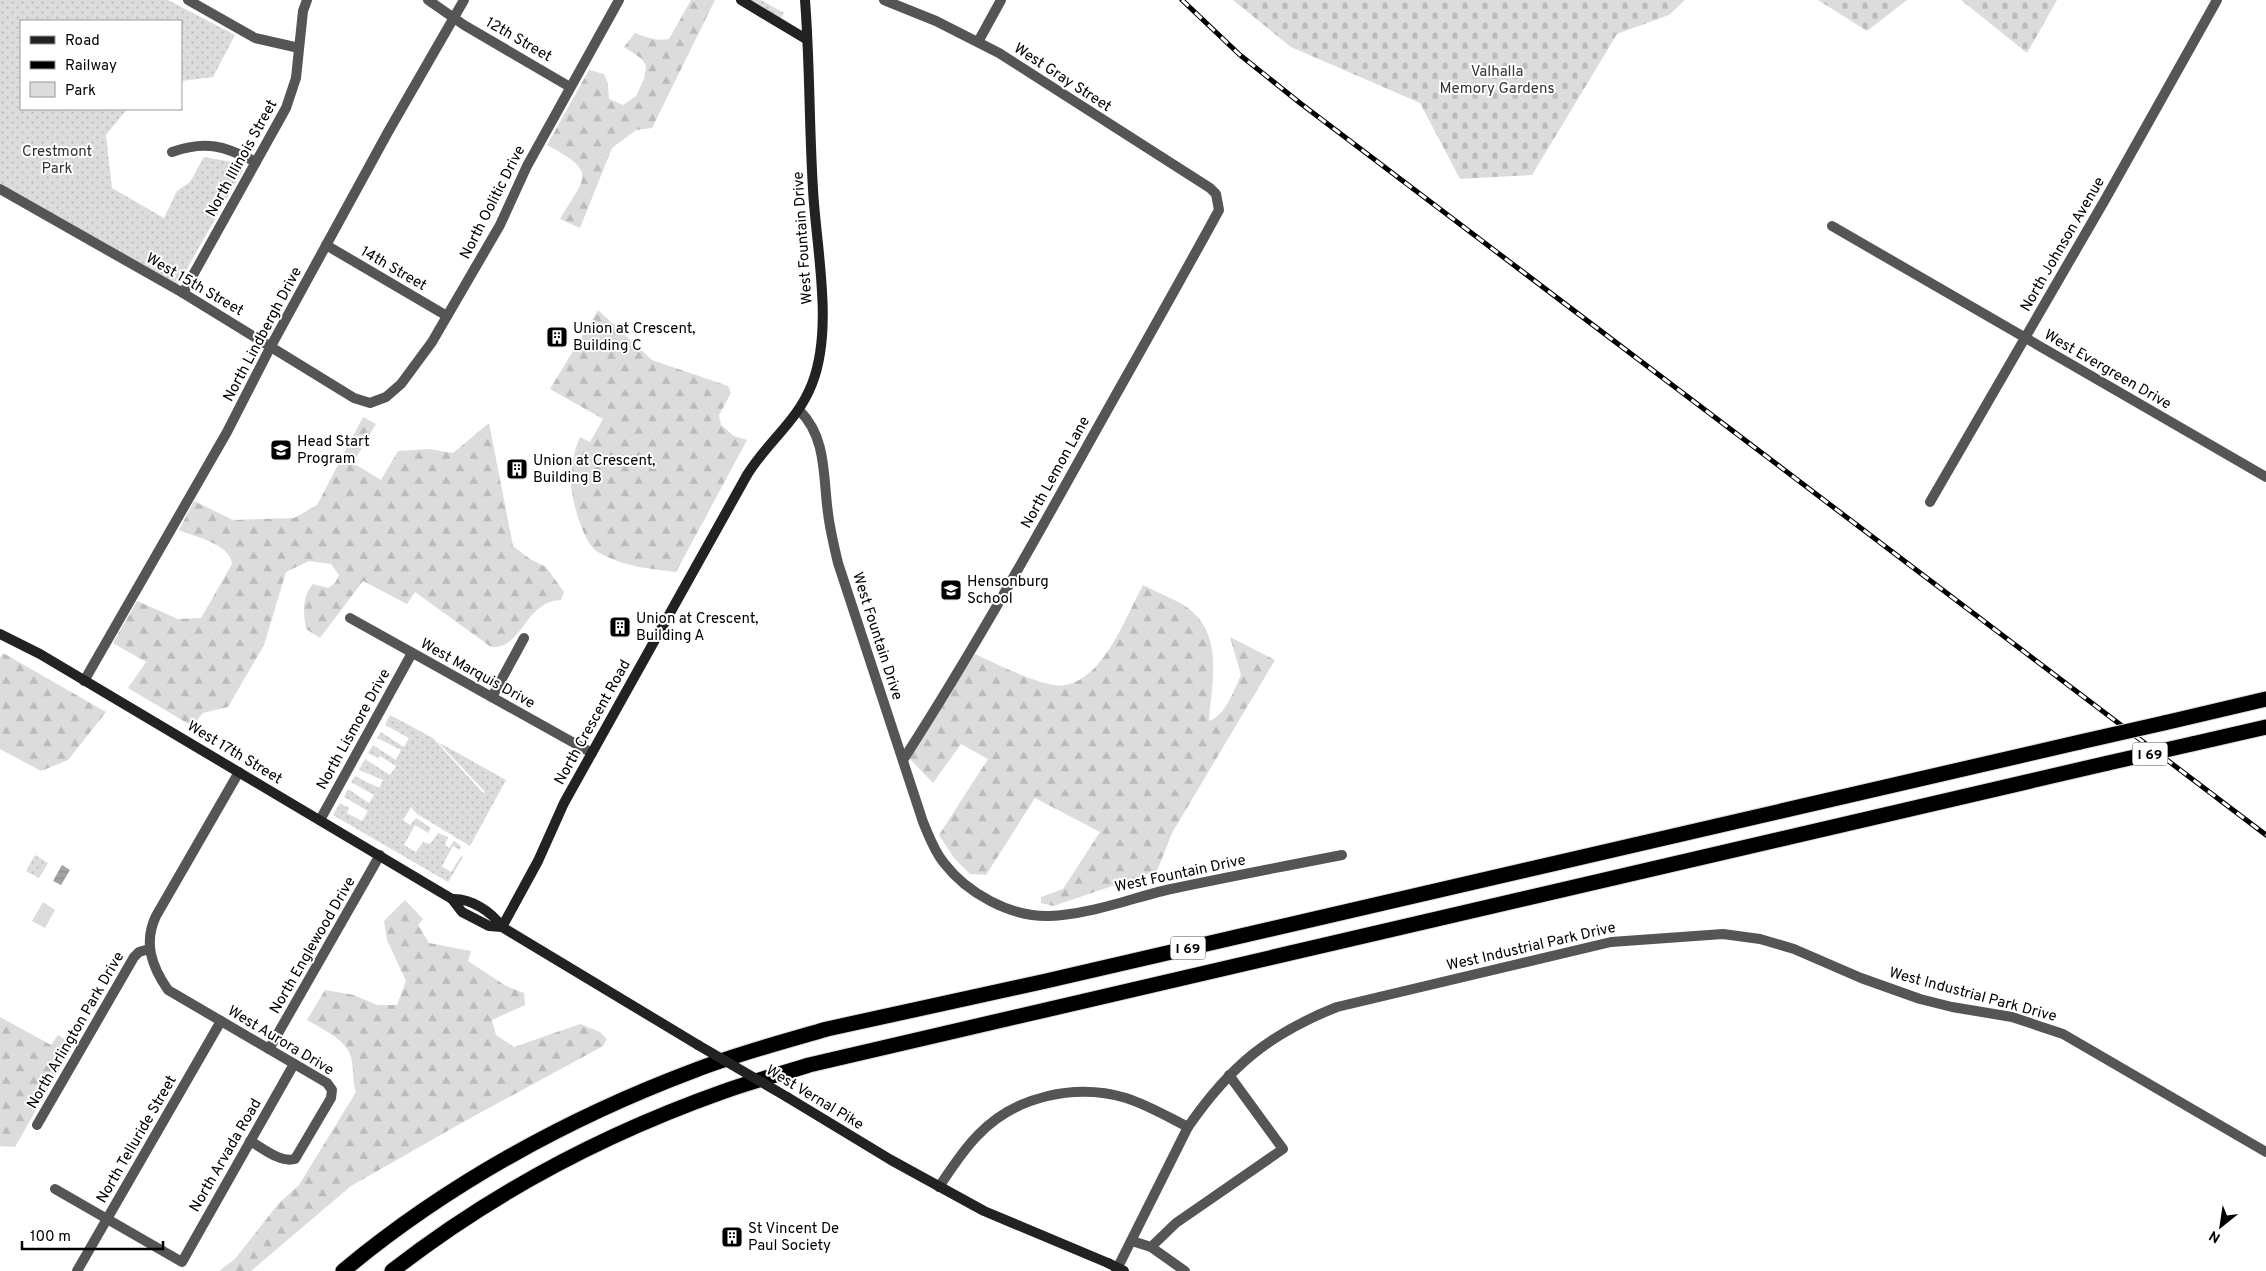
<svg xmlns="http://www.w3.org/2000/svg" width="2266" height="1271" font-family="Overpass,sans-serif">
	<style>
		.green { fill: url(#green-dots) }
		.forest { fill: url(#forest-firs) }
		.cemetery { fill: url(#cemetery-stones) }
		.pitch { fill: #dcdcdc }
		.water { fill: url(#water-rules) }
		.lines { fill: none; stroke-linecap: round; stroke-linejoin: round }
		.highway-casing { stroke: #dbdbdb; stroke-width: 17 }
		.street { stroke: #555; stroke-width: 10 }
		.secondary { stroke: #222; stroke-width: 10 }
		.highway { stroke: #000; stroke-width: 15 }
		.rail-casing { stroke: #000; stroke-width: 5 }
		.rail { stroke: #fff; stroke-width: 3; stroke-dasharray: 9; stroke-linecap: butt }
		.highway-bridge-casing { stroke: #dbdbdb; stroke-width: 17; stroke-linecap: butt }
		.secondary-bridge { stroke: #222; stroke-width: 10 }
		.highway-bridge { stroke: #000; stroke-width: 15 }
		.labels { text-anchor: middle; stroke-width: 4; stroke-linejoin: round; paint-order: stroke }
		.shield { fill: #fff; stroke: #4c4c4c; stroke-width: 1 }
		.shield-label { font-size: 14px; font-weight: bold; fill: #000 }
		.street-label { font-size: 15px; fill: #000; stroke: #fff }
		.park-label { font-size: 15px; fill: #333; stroke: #fff }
		.poi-label { font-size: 15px; fill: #000; stroke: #fff; text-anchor: start }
	</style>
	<defs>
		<pattern id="green-dots" width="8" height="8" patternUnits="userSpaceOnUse" patternTransform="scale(1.25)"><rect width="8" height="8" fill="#dcdcdc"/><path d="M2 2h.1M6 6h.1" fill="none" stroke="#bbb" stroke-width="1.8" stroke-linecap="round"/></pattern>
		<pattern id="forest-firs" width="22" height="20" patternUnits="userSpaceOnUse" patternTransform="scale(1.25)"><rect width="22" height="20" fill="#dcdcdc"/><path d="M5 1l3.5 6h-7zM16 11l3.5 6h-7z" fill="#bbb"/></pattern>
		<pattern id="cemetery-stones" width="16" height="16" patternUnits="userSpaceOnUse" patternTransform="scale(1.25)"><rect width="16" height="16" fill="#dcdcdc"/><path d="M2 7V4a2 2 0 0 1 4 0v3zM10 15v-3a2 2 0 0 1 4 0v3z" fill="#bbb"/></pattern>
		<pattern id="water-rules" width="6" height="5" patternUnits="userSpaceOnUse" patternTransform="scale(1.25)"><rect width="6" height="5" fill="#a3a3a3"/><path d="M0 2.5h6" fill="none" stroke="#8b8b8b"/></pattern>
	</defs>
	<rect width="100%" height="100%" fill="#fff"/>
	<g class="green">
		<polygon points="0,0 168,0 235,35 213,77 181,81 181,21 21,21 21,109 127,109 106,135 112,188 164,218 177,191 190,182 204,157 238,163 243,170 177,286 0,184"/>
		<polygon points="750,0 761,0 784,13 781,18"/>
		<polygon points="390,715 433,738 483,793 485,792 438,742 506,780 470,846 417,814 411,807 403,820 410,825 416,818 431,828 428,833 415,825 404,845 416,852 423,842 430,844 438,833 448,837 445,845 449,848 454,841 461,846 460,850 453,846 442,866 451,872 461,856 463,857 448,882 333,815 340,803 349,808 347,813 362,821 368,811 344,797 348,789 369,803 374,795 351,782 355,776 379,788 383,780 359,770 365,759 390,775 396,766 380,756 378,758 368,753 373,745 396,760 401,750 377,738 381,732 404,747 409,738 385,725"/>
		<polygon points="35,855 48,863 39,878 26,871"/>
	</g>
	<g class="forest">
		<path d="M 691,0 L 715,0 L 652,128 L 636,130 L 612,148 L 580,228 L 560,219 C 587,175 597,172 547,145 L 589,70 L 604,74 L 608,84 L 609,99 L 623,105 L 636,96 L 644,79 L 646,66 L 642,59 L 624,47 L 635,33 C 647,38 656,41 669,39 Z"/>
		<path d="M 598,310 L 652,360 L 728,386 L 731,393 L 719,415 L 721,425 L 734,436 L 747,440 L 676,572 C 650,569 621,566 598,552 C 583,544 571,498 571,482 C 571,467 574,451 580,437 L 590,442 L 603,419 L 550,389 Z"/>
		<path d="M 363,417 L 376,424 L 353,463 L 381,480 L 398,451 L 429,449 L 453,453 L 489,423 L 513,546 L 530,559 L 546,567 L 564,592 L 561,600 C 523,602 524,649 491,647 L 415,592 L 407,604 L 363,581 L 320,638 L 306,629 C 303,612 302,597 313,584 L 328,588 L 335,583 L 339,575 L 331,564 L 309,561 L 286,572 L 264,645 L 228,707 L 203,713 L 192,726 L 128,688 L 146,662 L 113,643 L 137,601 L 178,619 L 201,618 L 232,564 C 231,544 195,537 179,530 L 194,501 L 233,520 L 294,518 L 317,505 Z"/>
		<path d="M 1143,585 C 1155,591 1169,597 1182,604 C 1225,630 1212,679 1209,721 C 1226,715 1234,690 1241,675 L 1230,637 L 1275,660 L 1172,833 L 1157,871 L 1053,906 L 1041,903 L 1041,897 L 1063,889 L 1100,832 L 1035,798 L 986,875 L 970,874 L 954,858 L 939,835 L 988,759 L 961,744 L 933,783 L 907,756 L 975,654 C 995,663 1045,689 1065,685 C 1104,679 1126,616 1143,585 Z"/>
		<polygon points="3,653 106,712 68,760 41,771 0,749 0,658"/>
		<path d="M 405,900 L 423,919 L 418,925 L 429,943 L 471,951 L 468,961 L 506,986 L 524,993 L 525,1005 L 492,1020 L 496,1035 L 514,1047 L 580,1024 L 600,1032 L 607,1039 L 603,1046 L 465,1121 L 351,1186 L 251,1271 L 219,1271 L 235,1259 L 279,1203 L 299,1185 L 356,1092 C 352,1081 354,1069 351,1057 C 347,1040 322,1029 307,1020 L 325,990 L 354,995 L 377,1005 L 397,1005 L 406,981 L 387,940 L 384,921 Z"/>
		<polygon points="0,1017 51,1045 58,1035 73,1045 15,1147 0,1146"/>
	</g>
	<g class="cemetery">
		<polygon points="1233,0 1685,0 1669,15 1617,34 1532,175 1460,179 1420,103 1291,47"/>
		<polygon points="1818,0 1907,0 1867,31"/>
		<polygon points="1961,0 2057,0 2027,53"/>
	</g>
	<polygon class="pitch" points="43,902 55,910 45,928 32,921"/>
	<polygon class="water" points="62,865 70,870 61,885 53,881"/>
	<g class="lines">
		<g class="highway-casing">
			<g id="highway">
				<polyline points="2164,723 2266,699"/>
				<polyline points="2192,744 2266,727"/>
				<path d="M 343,1271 C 446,1185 568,1118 693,1071 C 736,1054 782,1042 827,1029 L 1046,981 L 2080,742"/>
				<path d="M 392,1271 C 492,1193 606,1133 725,1091 C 753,1081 781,1074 809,1065 L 2108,763"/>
			</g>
		</g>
		<g class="street">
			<polyline points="188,0 255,38 299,48"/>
			<polyline points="428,0 464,25 570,87"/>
			<path d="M 884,0 L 936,21 L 999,53 L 1210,188 L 1216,194 L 1219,210 C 1177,287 1133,364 1090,441 C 1030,549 970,656 903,760"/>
			<polyline points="978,42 1001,0"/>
			<path d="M 172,152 C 206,140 225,146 256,162"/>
			<polyline points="0,189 183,293 354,398 370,403 386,397 401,384 432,342 500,225 527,166 619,0"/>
			<polyline points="1832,226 2266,477"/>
			<polyline points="326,245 447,316"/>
			<polyline points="183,293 286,108 296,78 303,11 307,0"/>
			<path d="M 800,411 C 827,438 823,478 828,513 C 830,530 834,546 838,563 L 923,822 C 929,836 934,851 944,863 C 967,893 1010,917 1049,916 C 1089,915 1131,898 1171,889 C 1228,877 1285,866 1342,855"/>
			<polyline points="1930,502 2106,198 2217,0"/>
			<polyline points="350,618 592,753"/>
			<polyline points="84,681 227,432 271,346 388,132 464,0"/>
			<polyline points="492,697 524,638"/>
			<path d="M 239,772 L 156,916 C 143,943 152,967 168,990 L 327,1083 L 332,1090 L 331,1098 L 295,1159 C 280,1163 263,1148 250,1141"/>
			<polyline points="320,820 412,653"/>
			<polyline points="269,1049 380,855"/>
			<polyline points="37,1125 134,957 139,952 149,949"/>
			<path d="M 939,1187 C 951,1169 963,1150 978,1135 C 1015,1096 1075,1083 1126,1098 C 1148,1105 1168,1117 1188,1127 C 1230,1066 1269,1034 1337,1007 L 1611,942 L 1723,934 L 1760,939 L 1794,949 L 1861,978 L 1920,999 L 1952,1007 L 2012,1017 L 2063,1034 L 2266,1152"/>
			<polyline points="55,1189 182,1262 294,1064"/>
			<polyline points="1132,1241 1151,1247 1176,1223 1283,1149 1229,1075"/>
			<polyline points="1151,1247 1185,1271"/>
			<polyline points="77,1271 221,1021"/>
			<polyline points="1116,1271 1188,1127"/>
		</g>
		<g class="secondary">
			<polyline points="741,0 806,39"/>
			<polyline points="0,634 40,654 452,899 462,912 489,926 502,927"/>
			<path d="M 452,899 C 471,898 492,912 502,927 L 698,1045"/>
			<path d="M 502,927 L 538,861 L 564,803 L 747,475 C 768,441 797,422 812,384 C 834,328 816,248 813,189 C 809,126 810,63 805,0"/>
			<polyline points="787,1097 891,1160 984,1211 1108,1263"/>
		</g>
		<use href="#highway" class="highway"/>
		<g class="rail-casing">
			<polyline id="rail" points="1182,0 1240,55 1300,103 2266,835"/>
		</g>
		<use href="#rail" class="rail"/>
		<g class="highway-bridge-casing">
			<g id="highway-bridge">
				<polyline points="2080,742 2164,723"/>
				<polyline points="2108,763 2192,744"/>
			</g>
		</g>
		<g class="secondary-bridge">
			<polyline points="698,1045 787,1097"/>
			<polyline points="1108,1263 1124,1271"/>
		</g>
		<use href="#highway-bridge" class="highway-bridge"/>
	</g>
	<defs>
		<g id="building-square" transform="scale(1.125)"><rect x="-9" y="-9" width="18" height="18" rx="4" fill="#000" stroke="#fff"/><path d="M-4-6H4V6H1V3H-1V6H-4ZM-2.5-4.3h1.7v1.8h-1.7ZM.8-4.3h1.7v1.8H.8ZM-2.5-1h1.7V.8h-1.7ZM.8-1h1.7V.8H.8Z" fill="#fff"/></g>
		<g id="school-square" transform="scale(1.125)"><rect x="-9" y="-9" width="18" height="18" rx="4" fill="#000" stroke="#fff"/><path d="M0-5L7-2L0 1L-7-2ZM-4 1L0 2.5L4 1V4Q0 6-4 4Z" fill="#fff"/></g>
	</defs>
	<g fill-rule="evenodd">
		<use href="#building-square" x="557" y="337"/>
		<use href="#school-square" x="281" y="450"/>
		<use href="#building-square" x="517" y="469"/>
		<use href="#school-square" x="951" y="590"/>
		<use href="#building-square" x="620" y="627"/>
		<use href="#building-square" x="732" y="1237"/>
	</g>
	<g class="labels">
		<g class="shield">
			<rect x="2132.5" y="742.5" width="35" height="23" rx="4"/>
			<rect x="1170.5" y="936.5" width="35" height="23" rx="4"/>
		</g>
		<g class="shield-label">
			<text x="2150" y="759">I 69</text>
			<text x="1188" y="953">I 69</text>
		</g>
		<g class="street-label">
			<text transform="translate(519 39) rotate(30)" y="5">12th Street</text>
			<text transform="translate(1063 77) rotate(33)" y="5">West Gray Street</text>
			<text transform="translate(241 158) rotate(-61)" y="5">North Illinois Street</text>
			<text transform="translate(492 202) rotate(-63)" y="5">North Oolitic Drive</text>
			<text transform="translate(802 238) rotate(-94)" y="5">West Fountain Drive</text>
			<text transform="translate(2062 244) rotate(-60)" y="5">North Johnson Avenue</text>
			<text transform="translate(394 268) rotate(30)" y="5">14th Street</text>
			<text transform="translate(195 284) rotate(30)" y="5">West 15th Street</text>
			<text transform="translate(262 334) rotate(-62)" y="5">North Lindbergh Drive</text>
			<text transform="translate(2108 369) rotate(30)" y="5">West Evergreen Drive</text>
			<text transform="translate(1055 472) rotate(-61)" y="5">North Lemon Lane</text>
			<text transform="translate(878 636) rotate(72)" y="5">West Fountain Drive</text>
			<text transform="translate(478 673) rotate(29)" y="5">West Marquis Drive</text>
			<text transform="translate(592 722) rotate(-61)" y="5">North Crescent Road</text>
			<text transform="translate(353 729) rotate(-61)" y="5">North Lismore Drive</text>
			<text transform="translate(235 752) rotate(31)" y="5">West 17th Street</text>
			<text transform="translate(1180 873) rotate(-12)" y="5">West Fountain Drive</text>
			<text transform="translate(312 945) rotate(-60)" y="5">North Englewood Drive</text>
			<text transform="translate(1531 946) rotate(-13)" y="5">West Industrial Park Drive</text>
			<text transform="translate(1973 994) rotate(15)" y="5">West Industrial Park Drive</text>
			<text transform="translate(75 1030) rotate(-60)" y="5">North Arlington Park Drive</text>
			<text transform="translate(281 1040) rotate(31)" y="5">West Aurora Drive</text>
			<text transform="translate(815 1097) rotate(31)" y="5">West Vernal Pike</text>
			<text transform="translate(136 1139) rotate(-60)" y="5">North Telluride Street</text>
			<text transform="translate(225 1155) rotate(-60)" y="5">North Arvada Road</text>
		</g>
		<g class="park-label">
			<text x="1497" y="76">Valhalla<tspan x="1497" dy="17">Memory Gardens</tspan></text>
			<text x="57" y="156">Crestmont<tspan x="57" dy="17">Park</tspan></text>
		</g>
		<g class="poi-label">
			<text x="573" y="333">Union at Crescent,<tspan x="573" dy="17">Building C</tspan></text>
			<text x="297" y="446">Head Start<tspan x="297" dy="17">Program</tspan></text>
			<text x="533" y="465">Union at Crescent,<tspan x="533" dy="17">Building B</tspan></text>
			<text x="967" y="586">Hensonburg<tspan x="967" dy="17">School</tspan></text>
			<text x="636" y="623">Union at Crescent,<tspan x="636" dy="17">Building A</tspan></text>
			<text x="748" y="1233">St Vincent De<tspan x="748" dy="17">Paul Society</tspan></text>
		</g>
	</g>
	<rect x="20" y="20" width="162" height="90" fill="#ffffff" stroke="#999999"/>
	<rect x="30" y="36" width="25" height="8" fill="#222222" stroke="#999999"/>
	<text x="65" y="45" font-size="15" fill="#000000">Road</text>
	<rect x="30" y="61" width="25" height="8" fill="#000000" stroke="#999999"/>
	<text x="65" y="70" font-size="15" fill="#000000">Railway</text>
	<rect x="30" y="82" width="25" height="15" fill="#dcdcdc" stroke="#999999"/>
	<text x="65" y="95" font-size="15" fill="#000000">Park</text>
	<g transform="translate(2221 1226) rotate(210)" stroke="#ffffff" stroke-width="4" paint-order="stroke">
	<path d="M0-4L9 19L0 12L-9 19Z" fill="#000000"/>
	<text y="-8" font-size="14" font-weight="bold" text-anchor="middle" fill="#000000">N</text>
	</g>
	<path d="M22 1241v8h141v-8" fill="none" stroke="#000000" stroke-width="2.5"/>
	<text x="30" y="1241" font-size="15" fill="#000000" stroke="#ffffff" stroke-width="4" paint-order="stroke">100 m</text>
</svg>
